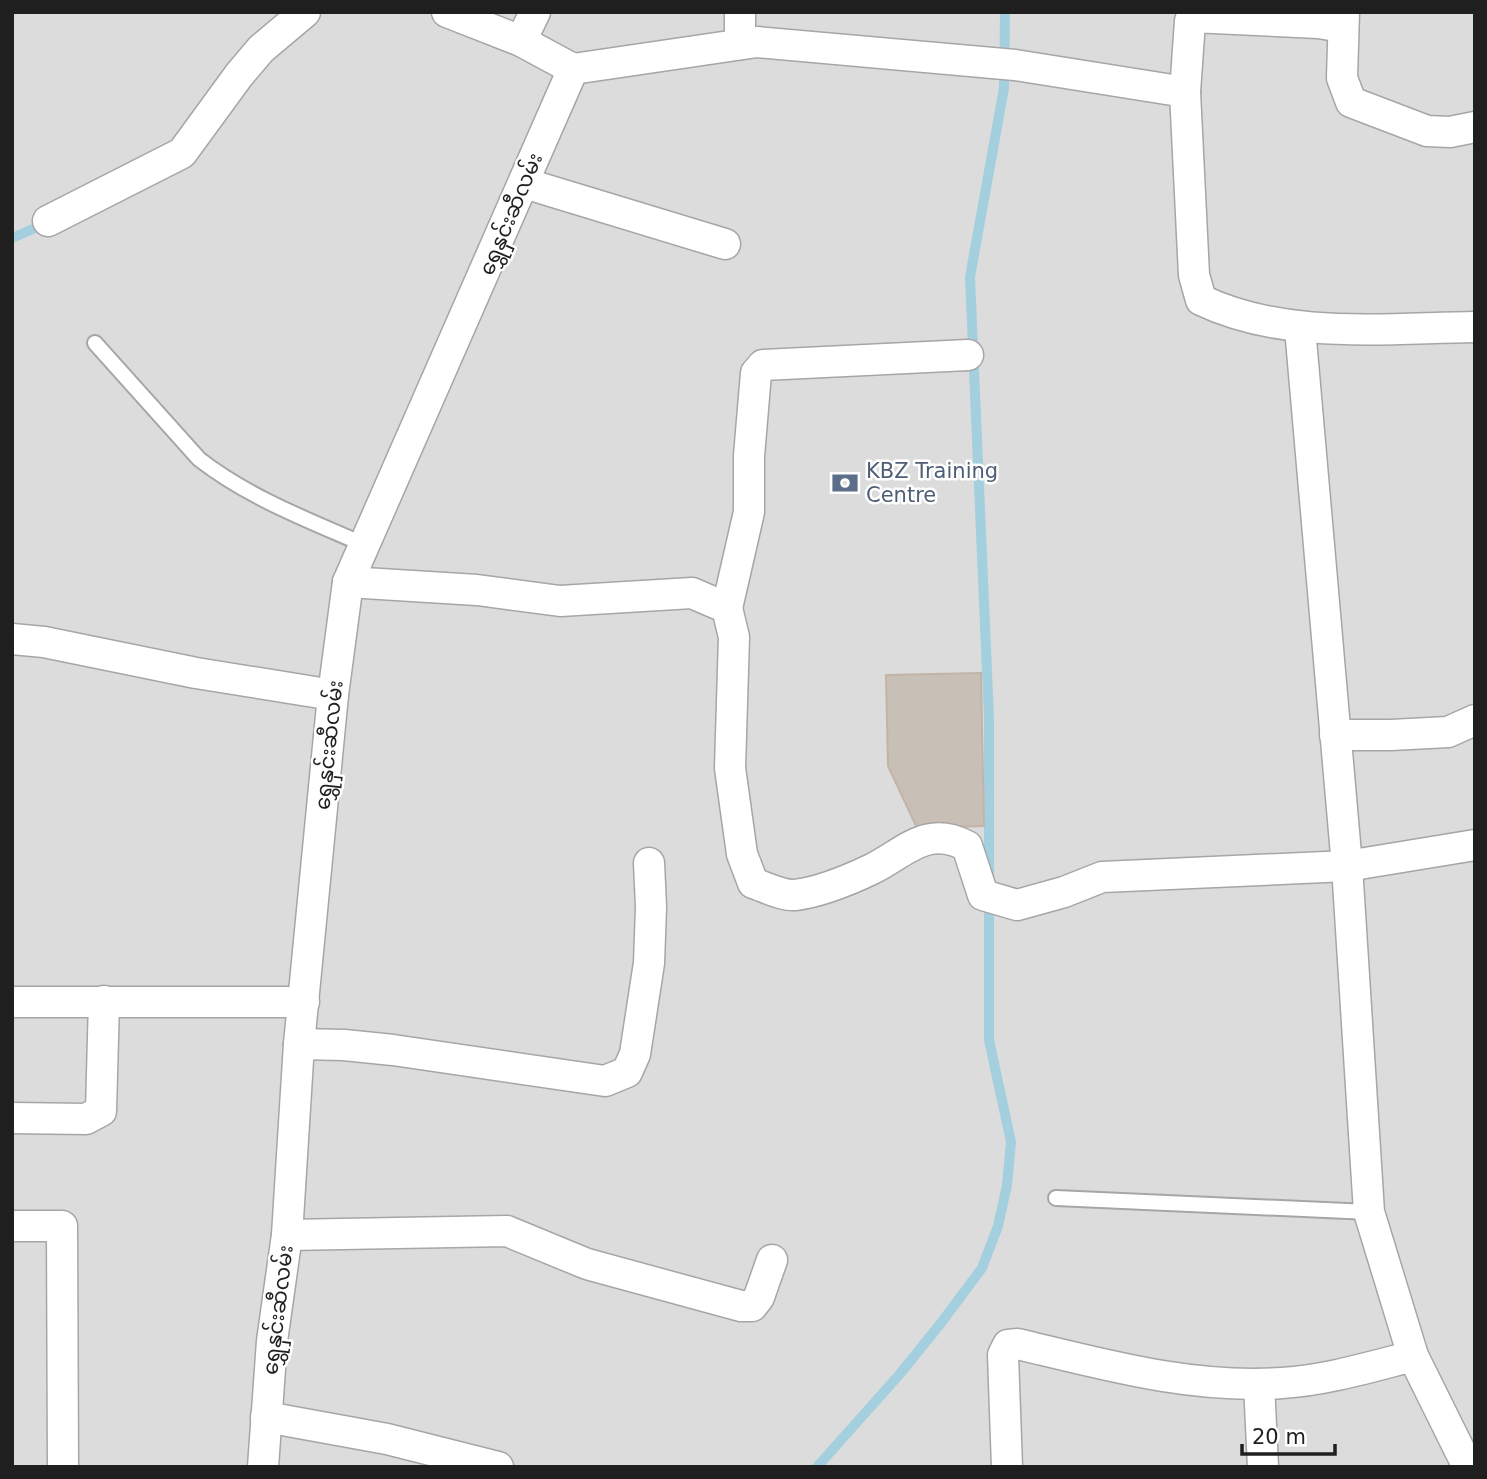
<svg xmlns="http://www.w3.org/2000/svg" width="1487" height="1479" font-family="'DejaVu Sans','Noto Sans Myanmar',sans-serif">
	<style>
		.residential { fill: #dddcdc }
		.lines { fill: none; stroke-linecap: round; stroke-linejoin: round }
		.stream { stroke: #a3cfdf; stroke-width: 10 }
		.building { fill: #c8bfb7; stroke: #c2b4a6; stroke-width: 2 }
		.service-casing { stroke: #a6a6a6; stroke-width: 18 }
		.minor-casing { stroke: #a6a6a6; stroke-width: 33 }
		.service { stroke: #fff; stroke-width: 14 }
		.minor { stroke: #fff; stroke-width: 30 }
		.labels { text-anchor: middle; stroke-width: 5; stroke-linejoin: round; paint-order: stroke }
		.street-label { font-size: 21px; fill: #1f1f1f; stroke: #fff }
		.service-label { font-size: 21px; fill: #4e5e75; stroke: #fff; text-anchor: start }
	</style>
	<rect width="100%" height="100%" fill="#f0ece4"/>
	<rect class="residential" x="12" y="12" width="1463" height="1455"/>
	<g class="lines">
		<g class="stream">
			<polyline points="12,238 47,223"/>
			<polyline points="989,878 989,718 970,277 1004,88 1005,12"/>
			<polyline points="817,1467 899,1375 941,1323 982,1268 998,1226 1007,1185 1011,1142 989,1040 989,900"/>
		</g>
	</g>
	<polygon class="building" points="981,673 984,826 917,828 888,766 886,675"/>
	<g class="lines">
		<g class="service-casing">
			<g id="service">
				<path d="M 95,343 L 199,459 C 249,498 308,520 365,545"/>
				<polyline points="1056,1198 1369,1212"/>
			</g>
		</g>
		<g class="minor-casing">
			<g id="minor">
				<path d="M 447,12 L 521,41 L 573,69 L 757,42 L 1015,65 L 1185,92 L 1194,275 L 1201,300 C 1285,340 1384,328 1475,327"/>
				<polyline points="740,12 740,44"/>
				<polyline points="1344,12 1342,78 1351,102 1427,131 1450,132 1475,127"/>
				<polyline points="521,41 535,12"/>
				<polyline points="1185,92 1190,21 1192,17 1318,23 1343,27"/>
				<polyline points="524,183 725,244"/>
				<polyline points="48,221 182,153 239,75 261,49 305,12"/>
				<polyline points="1300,328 1347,866 1369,1212 1413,1356 1468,1467"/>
				<path d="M 348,582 L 477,590 L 560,601 L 692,593 L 727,608 L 734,637 L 730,768 L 742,854 L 753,883 C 765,887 782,896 795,895 C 820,892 849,880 872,869 C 907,851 927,825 967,846 L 983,895 L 1017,905 L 1064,892 L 1102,877 L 1347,866 L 1475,845"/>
				<polyline points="727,608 749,512 749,456 756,373 763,365 968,355"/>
				<polyline points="12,639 44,642 196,673 333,695"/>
				<polyline points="1335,735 1391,735 1448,732 1475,720"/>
				<polyline points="12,1002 304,1002"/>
				<polyline points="299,1044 344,1045 393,1050 605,1081 627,1072 635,1054 649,963 651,907 649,863"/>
				<polyline points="12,1118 86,1119 101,1111 104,1001"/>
				<polyline points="12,1226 62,1226 63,1467"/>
				<polyline points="287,1235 507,1231 587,1264 741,1306 752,1306 759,1297 772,1260"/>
				<polyline points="1259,1384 1263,1467"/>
				<polyline points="266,1417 387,1439 498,1467"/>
				<polyline points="263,1467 272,1341 287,1235 299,1044 333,695 348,582 573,69"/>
				<path d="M 1007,1467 L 1003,1355 L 1008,1345 L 1018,1344 C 1106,1365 1191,1389 1282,1383 C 1327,1380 1370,1367 1413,1356"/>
			</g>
		</g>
		<use href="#service" class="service"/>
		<use href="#minor" class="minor"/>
	</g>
	<defs>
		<g id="bank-bare" transform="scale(2.1)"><path d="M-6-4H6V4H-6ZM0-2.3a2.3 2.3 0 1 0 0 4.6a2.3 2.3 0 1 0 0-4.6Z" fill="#5c6f8a" stroke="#fff" stroke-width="2.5" paint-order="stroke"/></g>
	</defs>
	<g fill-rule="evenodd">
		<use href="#bank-bare" x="845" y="483"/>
	</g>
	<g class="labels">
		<g class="street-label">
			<text transform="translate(511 214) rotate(-67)" y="7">ရွှေနှင်းဆီလမ်း</text>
			<text transform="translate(329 745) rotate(-84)" y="7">ရွှေနှင်းဆီလမ်း</text>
			<text transform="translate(278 1310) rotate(-83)" y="7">ရွှေနှင်းဆီလမ်း</text>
		</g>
		<g class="service-label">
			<text x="866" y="478">KBZ Training<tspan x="866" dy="24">Centre</tspan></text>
		</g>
	</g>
	<rect width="1487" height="1479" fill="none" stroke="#1f1f1f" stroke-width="28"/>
	<path d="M1242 1444v10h93v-10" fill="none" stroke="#1f1f1f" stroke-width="3.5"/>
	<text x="1252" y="1444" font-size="21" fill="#1f1f1f" stroke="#ffffff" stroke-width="5" paint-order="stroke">20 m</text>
</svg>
